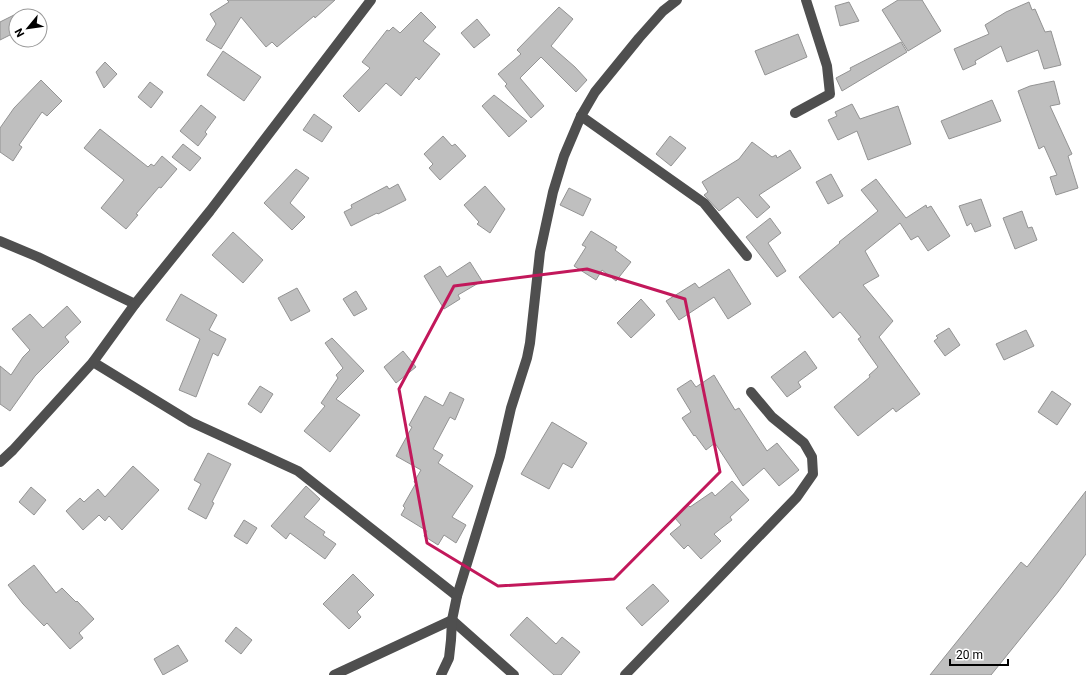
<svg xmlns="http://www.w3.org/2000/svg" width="1086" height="675" font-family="Roboto,sans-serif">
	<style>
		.building { fill: #bfbfbf; stroke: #939393 }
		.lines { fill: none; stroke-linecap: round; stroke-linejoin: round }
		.minor { stroke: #4f4f4f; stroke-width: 10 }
		.marked { fill: none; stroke: #c2185b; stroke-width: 3; stroke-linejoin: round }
	</style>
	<rect width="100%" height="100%" fill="#fff"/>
	<g class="building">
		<polygon points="227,0 335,0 315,18 314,16 277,47 272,42 266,47 241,17 221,49 206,40 216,24 210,14 229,2"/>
		<polygon points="898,0 922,0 941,31 908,51 882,10"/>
		<polygon points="849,2 859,21 840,26 835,6"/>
		<polygon points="1029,2 1032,10 1035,9 1045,32 1051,31 1061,65 1044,69 1038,50 1007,62 1001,46 975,61 976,64 963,70 954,49 989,34 985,25 1006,12"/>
		<polygon points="559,7 573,19 551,46 575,67 587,80 576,92 541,57 520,78 544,106 531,118 505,86 507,84 498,74 521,54 517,50"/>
		<polygon points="421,12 436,27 423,41 440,54 419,80 416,77 401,96 386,83 359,112 343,96 370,68 362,62 387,30 389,31 393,27 400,33"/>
		<polygon points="16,14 16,32 0,40 0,22"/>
		<polygon points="477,19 490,35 474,48 461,33"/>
		<polygon points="798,34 807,57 765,75 755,51"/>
		<polygon points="901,42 907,52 842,91 836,78 851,70 850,68"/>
		<polygon points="223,51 261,77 244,101 207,75"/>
		<polygon points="105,62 117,74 104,88 96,72"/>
		<polygon points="41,80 62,101 47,116 42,112 19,145 22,147 13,161 0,152 0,128 14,108"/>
		<polygon points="1054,81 1060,104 1050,106 1072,154 1068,156 1078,188 1056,195 1050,177 1057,175 1044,146 1039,149 1018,91 1030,86"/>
		<polygon points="150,82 163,92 151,108 138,97"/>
		<polygon points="494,95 527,121 509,137 482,106"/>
		<polygon points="992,100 1001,121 949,139 941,121"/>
		<polygon points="852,104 860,119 898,106 911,144 868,160 857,131 838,140 828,120 837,116 835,112"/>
		<polygon points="201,105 216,117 205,132 207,134 198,146 180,131"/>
		<polygon points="314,114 332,127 322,142 303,130"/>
		<polygon points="100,129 148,167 151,164 154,166 162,156 177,169 161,188 159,187 136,214 138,215 126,229 101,208 124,180 84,148"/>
		<polygon points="443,136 452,146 455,144 466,156 440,180 429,168 433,164 424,154"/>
		<polygon points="670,136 686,148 671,166 656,154"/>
		<polygon points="752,142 772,157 776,155 777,158 790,150 801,168 759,195 770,207 757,218 738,197 719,211 704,195 708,192 702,182 739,159"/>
		<polygon points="183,144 201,158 190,171 172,157"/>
		<polygon points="296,169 309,178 290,203 305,217 292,230 264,203"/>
		<polygon points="831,174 843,196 828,204 816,182"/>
		<polygon points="876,179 906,218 926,205 927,208 931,206 950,236 928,251 918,236 911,240 900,223 865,251 879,276 863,285 893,321 879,337 920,394 896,412 893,408 858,436 834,407 870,377 869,375 878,367 858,339 861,337 840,312 833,318 799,277 840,243 839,242 878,211 861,190"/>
		<polygon points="398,184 406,200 378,214 377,213 351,226 344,212 352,208 351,205 387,186 389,189"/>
		<polygon points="485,186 505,209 490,233 477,224 479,222 464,205"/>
		<polygon points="569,188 591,199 583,216 560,205"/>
		<polygon points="981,199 991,226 975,232 971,223 967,226 959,206"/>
		<polygon points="1022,211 1028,228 1032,227 1037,240 1015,249 1003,218"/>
		<polygon points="770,218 781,233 768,243 786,271 777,277 746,237"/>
		<polygon points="591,231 617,247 615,250 631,262 616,281 602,270 596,280 574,266 586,247 582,245"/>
		<polygon points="233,232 263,260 243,283 212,255"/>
		<polygon points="470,262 482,281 458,295 460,299 444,309 424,276 440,266 447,277"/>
		<polygon points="729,269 751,304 728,319 714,297 679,320 666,301 695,283 699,288"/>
		<polygon points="297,288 310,311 291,321 278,298"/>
		<polygon points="356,291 367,309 354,316 343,299"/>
		<polygon points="181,294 217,315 209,330 226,339 218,356 213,353 196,397 179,390 200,339 166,320"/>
		<polygon points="641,299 655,315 631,338 617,323"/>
		<polygon points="67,306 81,322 65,337 69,342 35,376 10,411 0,404 0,366 11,375 23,357 30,350 12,329 30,314 43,328"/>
		<polygon points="949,328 960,345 945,356 934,341 938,338 936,336"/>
		<polygon points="1026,330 1034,346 1004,360 996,344"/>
		<polygon points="332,338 364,371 336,399 360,415 330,452 304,431 325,406 321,403 338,378 336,375 343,368 325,343"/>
		<polygon points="403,351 416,367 396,383 384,367"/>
		<polygon points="805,351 817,368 798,382 801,387 787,397 771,377"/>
		<polygon points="714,375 735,410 739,408 767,451 777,443 799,470 779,486 764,468 743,486 715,443 706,450 695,435 694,436 682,418 691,412 677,389 691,380 696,387"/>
		<polygon points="260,386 273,394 261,413 248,404"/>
		<polygon points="1052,391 1071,404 1057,425 1038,412"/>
		<polygon points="450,392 464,399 455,420 450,417 433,449 443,455 438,463 473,486 452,517 466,525 456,543 444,535 438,545 424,536 427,531 401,515 405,508 403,506 416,483 414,482 421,470 396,456 412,427 409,425 425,396 443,406"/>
		<polygon points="552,422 587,443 572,468 563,463 549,489 521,474"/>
		<polygon points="208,453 231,464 212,502 214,503 206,519 188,509 201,484 194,480"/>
		<polygon points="133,466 159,490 122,530 109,516 105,521 99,515 83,530 66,511 80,498 84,502 98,489 105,497"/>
		<polygon points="732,481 749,500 730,517 732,520 714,534 721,541 701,559 688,545 684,549 670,534 681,525 675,518 688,505 690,507 712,492 715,496"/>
		<polygon points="306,486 320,499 304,517 325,532 323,535 336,544 325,559 290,533 286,539 271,526"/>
		<polygon points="31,487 46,500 34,515 19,502"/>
		<polygon points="1086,491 1086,554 1058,592 991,675 930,675 1021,562 1027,567"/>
		<polygon points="244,520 257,528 247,544 234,536"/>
		<polygon points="34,565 56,593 62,588 76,602 77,601 94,619 79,633 83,638 70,649 47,623 44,626 23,604 8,585"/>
		<polygon points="353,574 374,595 357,612 361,617 349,629 323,604"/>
		<polygon points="653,584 669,601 642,626 626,608"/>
		<polygon points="527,617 556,644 562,637 580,652 561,675 554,675 510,635"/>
		<polygon points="236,627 252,640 241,654 225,641"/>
		<polygon points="178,645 188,661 163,675 154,659"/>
	</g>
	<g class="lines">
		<g class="minor">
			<polyline points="795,113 830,94 827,66 806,0"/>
			<polyline points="581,116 704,203 747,256"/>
			<polyline points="0,241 38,257 135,304"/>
			<polyline points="93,362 191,422 298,471 457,596"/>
			<polyline points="0,462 13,450 93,362 135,304 210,211 371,0"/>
			<polyline points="334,675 452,620 514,675"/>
			<polyline points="441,675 449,658 451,640 452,620 457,596 500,456 511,408 527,358 530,343 540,252 553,192 564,156 581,116 595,92 639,38 663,11 677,0"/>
			<polyline points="625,675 797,497 813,474 812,457 804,443 772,417 751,392"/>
		</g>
	</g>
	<path class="marked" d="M 587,269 L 685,299 L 720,472 L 614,579 L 498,586 L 427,543 L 399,389 L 454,286 Z"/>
	<g transform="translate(28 28) rotate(241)"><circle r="19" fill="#ffffff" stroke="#999999"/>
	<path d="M0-3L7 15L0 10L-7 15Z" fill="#000000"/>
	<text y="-6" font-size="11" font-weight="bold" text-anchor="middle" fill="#000000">N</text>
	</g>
	<path d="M950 659v6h58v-6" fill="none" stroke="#000000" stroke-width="2"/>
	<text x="956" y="659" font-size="12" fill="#000000" stroke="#ffffff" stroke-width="3" paint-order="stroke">20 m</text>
</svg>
